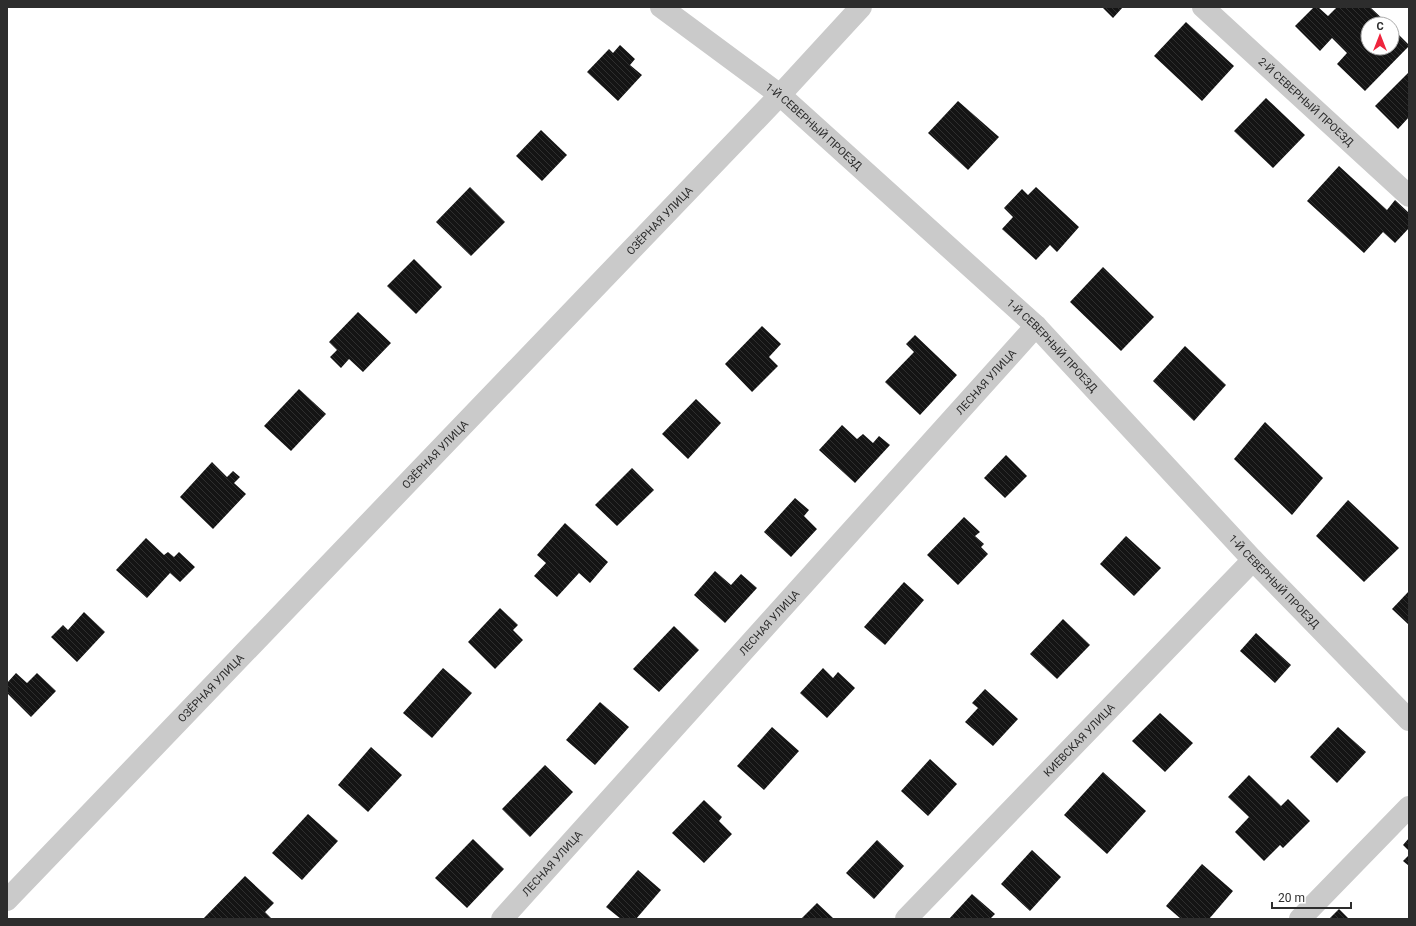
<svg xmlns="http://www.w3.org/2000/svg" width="1416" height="926" font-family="Roboto,sans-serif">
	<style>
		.building { fill: url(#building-back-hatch) }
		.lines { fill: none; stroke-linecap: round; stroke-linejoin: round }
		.minor { stroke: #cacaca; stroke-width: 22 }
		.labels { text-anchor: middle; stroke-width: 4; stroke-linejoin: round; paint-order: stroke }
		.street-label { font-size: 11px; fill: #2d2d2d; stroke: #fff }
	</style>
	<defs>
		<pattern id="building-back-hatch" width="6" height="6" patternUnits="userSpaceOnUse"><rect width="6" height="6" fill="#141414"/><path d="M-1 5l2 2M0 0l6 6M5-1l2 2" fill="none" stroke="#2e2e2e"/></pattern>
	</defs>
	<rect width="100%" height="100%" fill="#fff"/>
	<g class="building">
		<polygon points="1102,7 1123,7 1113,18"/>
		<polygon points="1314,7 1318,7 1328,16 1337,7 1370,7 1388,24 1368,24 1368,48 1392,48 1392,28 1409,45 1409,46 1365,91 1337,64 1347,53 1332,38 1320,51 1295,26"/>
		<polygon points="1186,22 1234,66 1202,101 1154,56"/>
		<polygon points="620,45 635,59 630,65 642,75 618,101 587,72 609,49 613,53"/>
		<polygon points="1409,72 1409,117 1398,129 1375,106"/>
		<polygon points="1266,98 1305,135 1273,168 1234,131"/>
		<polygon points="958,101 999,137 968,170 928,133"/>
		<polygon points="541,130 567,155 542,181 516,156"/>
		<polygon points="1339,166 1387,210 1395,200 1409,213 1409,228 1395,243 1383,232 1364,253 1307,201"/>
		<polygon points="470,187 505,222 471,256 436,222"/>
		<polygon points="1036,187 1079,227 1057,252 1050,245 1036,260 1002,229 1013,217 1004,208 1022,189 1028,195"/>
		<polygon points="414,259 442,287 416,314 387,286"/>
		<polygon points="1103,267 1154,317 1121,351 1070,302"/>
		<polygon points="358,312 391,343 363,372 349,359 341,368 330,357 337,350 329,342"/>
		<polygon points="762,326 781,344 769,357 778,366 752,392 725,364"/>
		<polygon points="915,335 957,375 920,415 885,382 914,352 906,344"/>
		<polygon points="1185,346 1226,385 1194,421 1153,381"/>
		<polygon points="299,389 326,414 291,451 264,426"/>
		<polygon points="696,399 721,423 688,459 662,434"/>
		<polygon points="1265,422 1323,478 1292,515 1234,459"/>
		<polygon points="842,425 857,439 863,434 873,443 879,436 890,445 855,483 819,450"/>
		<polygon points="1006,455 1027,476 1005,498 984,478"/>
		<polygon points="212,462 227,477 233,471 240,477 234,483 246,494 213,529 180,497"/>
		<polygon points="632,468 654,490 617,526 595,505"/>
		<polygon points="795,498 809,510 804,516 817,529 791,557 764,532"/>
		<polygon points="1348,500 1399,548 1364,582 1316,536"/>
		<polygon points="964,517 980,532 975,536 984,544 981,547 988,554 958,585 927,555"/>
		<polygon points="565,523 608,562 590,583 579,573 557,597 534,576 546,563 537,555"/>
		<polygon points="1126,536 1161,568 1134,596 1100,564"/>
		<polygon points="146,538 164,555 168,552 174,557 179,552 195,567 180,582 170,573 147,598 116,570"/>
		<polygon points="715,571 731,585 741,574 757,588 725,623 694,595"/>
		<polygon points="904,582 924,600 885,645 864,627"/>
		<polygon points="1409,591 1409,625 1392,609"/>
		<polygon points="500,608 518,625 513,630 523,640 495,669 468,642"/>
		<polygon points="84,612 105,632 77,662 51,637 63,625 68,630"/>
		<polygon points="1063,619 1090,645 1057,679 1030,654"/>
		<polygon points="674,626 699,650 659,692 633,669"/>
		<polygon points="1256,633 1291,665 1275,683 1240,651"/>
		<polygon points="443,668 472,693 432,738 403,713"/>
		<polygon points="823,668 833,678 838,672 855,688 827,718 800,693"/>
		<polygon points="16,673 27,683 37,673 56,691 31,717 7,693 7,683"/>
		<polygon points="985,689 1018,719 993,746 965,722 978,708 972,703"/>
		<polygon points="600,702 629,727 595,765 566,740"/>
		<polygon points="1160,713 1193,743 1165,772 1132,741"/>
		<polygon points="772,727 799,751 764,790 737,766"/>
		<polygon points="1338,727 1366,752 1337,783 1310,757"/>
		<polygon points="371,747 402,775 368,812 338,785"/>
		<polygon points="930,759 957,784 928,816 901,791"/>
		<polygon points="545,765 573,792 530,837 502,809"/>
		<polygon points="1103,772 1146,811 1107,854 1064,815"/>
		<polygon points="1249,775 1281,806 1288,799 1310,821 1283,848 1280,845 1264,861 1235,832 1249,817 1228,797"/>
		<polygon points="704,800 722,817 719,821 732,834 704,863 672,833"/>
		<polygon points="308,814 338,841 302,880 272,853"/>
		<polygon points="1409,838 1409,851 1403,845"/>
		<polygon points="473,839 504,869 467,908 435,878"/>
		<polygon points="877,840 904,866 874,899 846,873"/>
		<polygon points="1032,850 1061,877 1030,911 1001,884"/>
		<polygon points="1409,855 1409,866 1403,861"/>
		<polygon points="1202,864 1233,891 1209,919 1181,919 1166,906"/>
		<polygon points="638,870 661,890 636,919 621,919 606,907"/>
		<polygon points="245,876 274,903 265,912 272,919 203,919"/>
		<polygon points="972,894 995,914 990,919 949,919"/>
		<polygon points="817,903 834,919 801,919"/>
		<polygon points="1339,909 1349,919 1329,919"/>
	</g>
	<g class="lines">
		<g class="minor">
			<path id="s1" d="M 661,7 L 780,95 L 1036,326 L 1253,560 L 1409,720"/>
			<path id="s2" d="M 1203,7 L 1409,196"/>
			<path id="s3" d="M 7,900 L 780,95 L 861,7"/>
			<path id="s4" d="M 502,919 L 1036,326"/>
			<path id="s5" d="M 906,919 L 1253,560"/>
			<polyline points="1300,919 1409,807"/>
		</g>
	</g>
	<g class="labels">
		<g class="street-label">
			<text dy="4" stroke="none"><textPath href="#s2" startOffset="140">2-Й СЕВЕРНЫЙ ПРОЕЗД</textPath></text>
			<text dy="4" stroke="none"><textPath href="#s1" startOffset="194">1-Й СЕВЕРНЫЙ ПРОЕЗД</textPath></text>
			<text dy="4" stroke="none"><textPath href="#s3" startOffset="942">ОЗЁРНАЯ УЛИЦА</textPath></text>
			<text dy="4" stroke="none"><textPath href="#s1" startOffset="518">1-Й СЕВЕРНЫЙ ПРОЕЗД</textPath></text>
			<text dy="4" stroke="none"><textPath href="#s4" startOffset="723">ЛЕСНАЯ УЛИЦА</textPath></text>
			<text dy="4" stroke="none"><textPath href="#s3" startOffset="618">ОЗЁРНАЯ УЛИЦА</textPath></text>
			<text dy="4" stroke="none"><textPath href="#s1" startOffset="842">1-Й СЕВЕРНЫЙ ПРОЕЗД</textPath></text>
			<text dy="4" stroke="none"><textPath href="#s4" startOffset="399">ЛЕСНАЯ УЛИЦА</textPath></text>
			<text dy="4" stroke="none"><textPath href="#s3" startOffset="294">ОЗЁРНАЯ УЛИЦА</textPath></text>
			<text dy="4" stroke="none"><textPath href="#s5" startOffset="249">КИЕВСКАЯ УЛИЦА</textPath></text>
			<text dy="4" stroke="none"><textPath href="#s4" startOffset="75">ЛЕСНАЯ УЛИЦА</textPath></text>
		</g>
	</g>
	<rect width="1416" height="926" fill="none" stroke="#2d2d2d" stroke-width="16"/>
	<g transform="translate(1380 36)"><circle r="19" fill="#ffffff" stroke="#ababab"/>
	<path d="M0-3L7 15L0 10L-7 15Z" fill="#ee243d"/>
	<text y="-6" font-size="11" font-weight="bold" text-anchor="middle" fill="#2d2d2d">С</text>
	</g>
	<path d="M1272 902v6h79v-6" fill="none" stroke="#2d2d2d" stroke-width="2"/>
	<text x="1278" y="902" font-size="12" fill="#2d2d2d" stroke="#ffffff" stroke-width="3" paint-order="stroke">20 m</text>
</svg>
